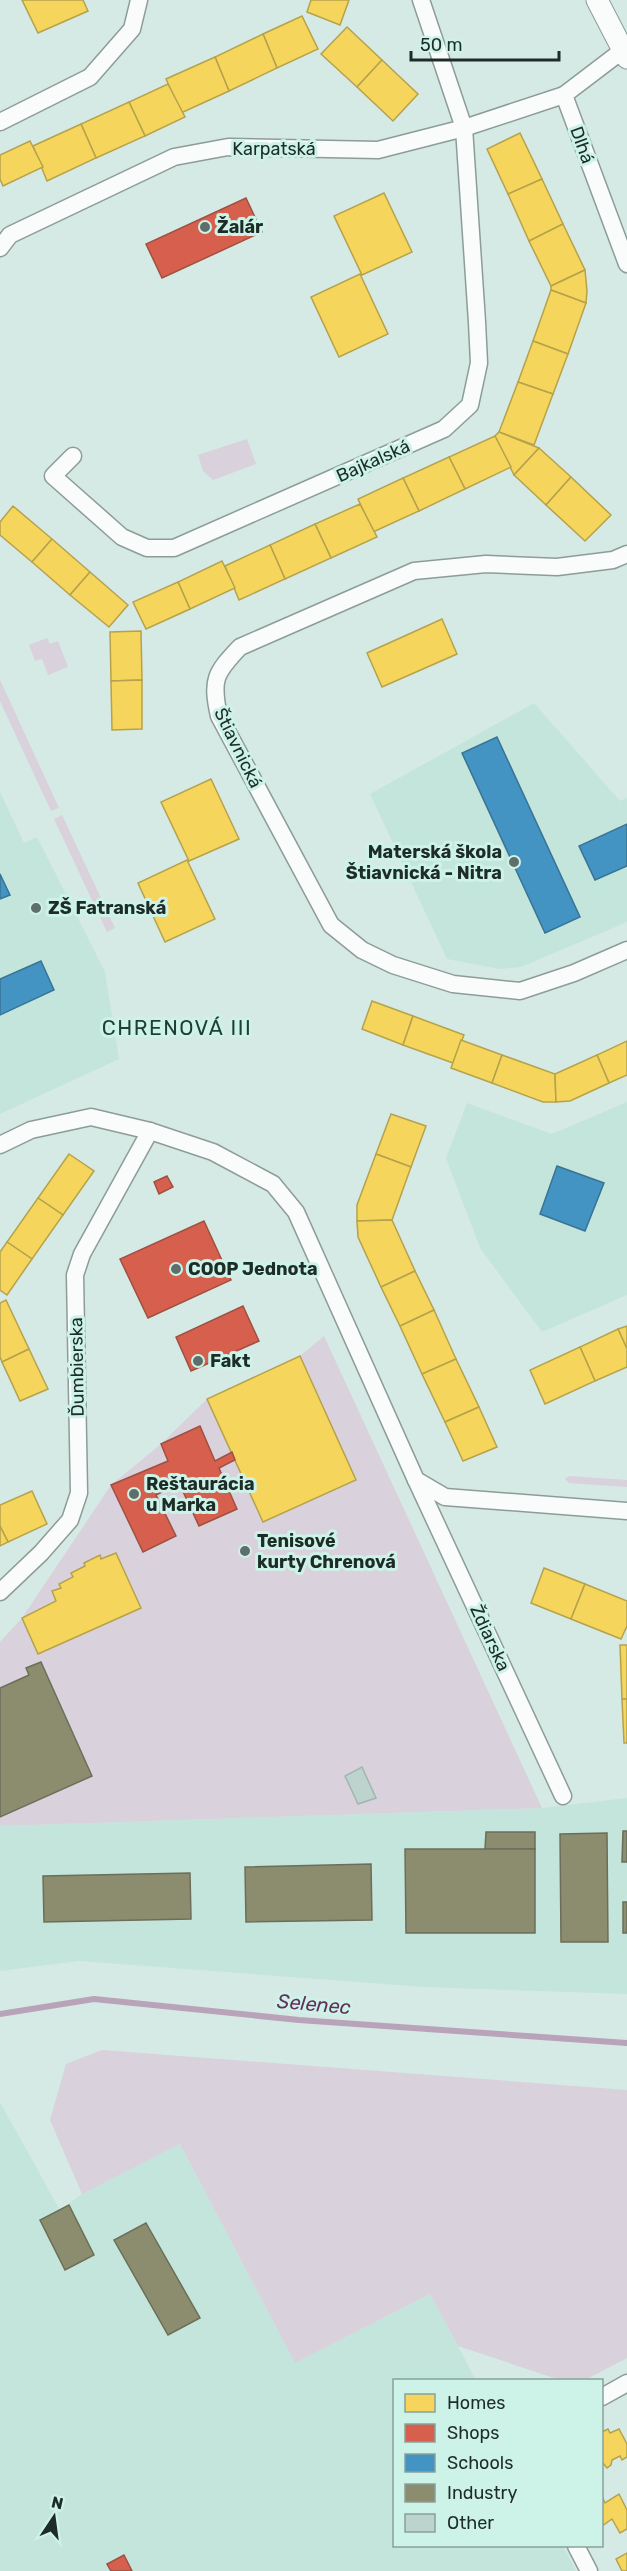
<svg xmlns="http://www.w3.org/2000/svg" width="627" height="2571" font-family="Rubik,sans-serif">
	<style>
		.built { fill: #c4e5dc }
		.green { fill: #d9d1dc }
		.homes { fill: #f6d55c; stroke: #b5a24c; stroke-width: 1.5 }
		.shops { fill: #d6604d; stroke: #9f5042; stroke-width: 1.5 }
		.schools { fill: #4393c3; stroke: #387494; stroke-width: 1.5 }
		.industry { fill: #8c8c6e; stroke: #6b6f59; stroke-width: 1.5 }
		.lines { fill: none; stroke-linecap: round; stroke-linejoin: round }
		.stream { stroke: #b9a3b8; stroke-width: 6 }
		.building { fill: #bdd3cd; stroke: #a4b4b0; stroke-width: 1.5 }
		.minor-casing { stroke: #8d9c98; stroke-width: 19 }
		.tertiary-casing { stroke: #8d9c98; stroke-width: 23 }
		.minor { stroke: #f9fcfb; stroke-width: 16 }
		.tertiary { stroke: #f9fcfb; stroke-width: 21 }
		.poi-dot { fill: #5e6e6a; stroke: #cdf2e8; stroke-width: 2 }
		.labels { text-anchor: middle; stroke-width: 6; stroke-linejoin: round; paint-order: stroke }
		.street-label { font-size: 18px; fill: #1e2c28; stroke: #cdf2e8 }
		.poi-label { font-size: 18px; font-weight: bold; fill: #1e2c28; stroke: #cdf2e8; text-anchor: start }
		.water-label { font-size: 20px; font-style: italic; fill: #632f5b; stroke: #cdf2e8 }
		.quarter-label { font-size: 21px; letter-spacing: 1.5px; fill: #1d3d35; stroke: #cdf2e8 }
	</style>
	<rect width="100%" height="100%" fill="#d5eae4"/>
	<g class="built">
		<polygon points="534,703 620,801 627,798 627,922 521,967 500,969 447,959 370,794"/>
		<polygon points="0,792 24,843 37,837 105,972 119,1059 0,1114"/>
		<polygon points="627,1102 627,1295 542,1332 480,1248 446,1158 467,1103 552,1134"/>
		<polygon points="627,1798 627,1994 424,1987 79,1961 0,1971 0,1826 542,1808"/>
		<polygon points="0,2102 60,2210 82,2194 180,2144 295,2363 430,2294 476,2380 394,2380 394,2546 563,2546 576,2571 0,2571"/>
	</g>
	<g class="green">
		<polygon points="247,439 256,464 213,480 203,471 198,455"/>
		<polygon points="47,638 50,644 58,641 68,667 48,675 42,659 35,661 29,645"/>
		<polygon points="0,680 59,808 51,811 6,714 0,701"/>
		<polygon points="62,815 115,928 107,932 54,819"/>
		<polygon points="324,1336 542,1808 0,1826 0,1642 22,1618 111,1485 161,1444 207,1399 300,1356"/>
		<polygon points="569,1476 627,1480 627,1487 569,1483 565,1479"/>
		<polygon points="102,2050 627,2090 627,2358 585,2380 560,2380 458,2346 430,2294 295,2363 180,2144 82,2194 50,2120 66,2064"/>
	</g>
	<g class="homes">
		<polygon points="22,0 83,0 88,11 38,33"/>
		<polygon points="311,0 349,0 340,25 307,12"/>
		<polygon points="302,16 318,49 277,68 263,34"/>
		<polygon points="347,27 382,60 357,87 321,54"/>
		<polygon points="263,34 277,68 229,91 215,57"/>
		<polygon points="215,57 229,91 181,113 166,79"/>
		<polygon points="382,60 418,94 393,121 357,87"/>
		<polygon points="168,84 185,117 145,136 129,102"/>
		<polygon points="129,102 145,136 96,158 81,124"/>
		<polygon points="81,124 96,158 47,181 33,146"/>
		<polygon points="520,133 542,179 508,194 487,149"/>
		<polygon points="30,141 43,167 3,186 0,179 0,155"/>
		<polygon points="542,179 563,224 529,241 508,194"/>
		<polygon points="384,193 412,252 362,275 334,216"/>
		<polygon points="563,224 585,270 551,286 529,241"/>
		<polygon points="585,270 587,291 586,303 551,290 551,286"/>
		<polygon points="360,274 388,334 339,357 311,297"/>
		<polygon points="551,290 586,303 568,354 533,341"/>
		<polygon points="533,341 568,354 553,394 518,382"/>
		<polygon points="518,382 553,394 534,445 499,432"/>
		<polygon points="499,432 539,448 514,475 495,436"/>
		<polygon points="495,436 511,467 465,489 449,457"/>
		<polygon points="539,448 571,477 546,505 514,475"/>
		<polygon points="449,457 465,489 419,511 403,478"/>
		<polygon points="571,477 611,515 585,541 546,505"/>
		<polygon points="403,478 419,511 373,532 358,499"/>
		<polygon points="360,504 377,537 331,558 315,524"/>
		<polygon points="13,506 52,539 32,562 0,535 0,522"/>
		<polygon points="315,524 331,558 285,579 270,545"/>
		<polygon points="52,539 90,572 70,595 32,562"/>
		<polygon points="270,545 285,579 239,600 225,566"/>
		<polygon points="222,561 235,588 190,609 178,582"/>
		<polygon points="90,572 128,605 109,627 70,595"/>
		<polygon points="178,582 190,609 146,629 133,602"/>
		<polygon points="442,619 457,654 382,687 367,653"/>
		<polygon points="141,631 142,680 111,681 110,632"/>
		<polygon points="142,680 142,729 112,730 111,681"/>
		<polygon points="211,779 239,839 189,861 161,802"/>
		<polygon points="187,860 215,919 165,942 138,883"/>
		<polygon points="372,1001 413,1016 403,1045 362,1029"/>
		<polygon points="413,1016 464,1035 453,1063 403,1045"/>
		<polygon points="461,1040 502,1055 492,1083 451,1068"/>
		<polygon points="627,1041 627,1075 609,1083 597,1055"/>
		<polygon points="502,1055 555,1074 556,1102 543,1102 492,1083"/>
		<polygon points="597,1055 609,1083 570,1101 556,1102 555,1074"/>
		<polygon points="391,1114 426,1126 411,1167 376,1154"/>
		<polygon points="69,1154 94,1171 63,1215 38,1198"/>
		<polygon points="376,1154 411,1167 392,1220 357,1221 357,1205"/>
		<polygon points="38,1198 63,1215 32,1259 7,1242"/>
		<polygon points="392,1220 415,1271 381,1287 358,1237 357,1221"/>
		<polygon points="7,1242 32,1259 7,1295 0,1290 0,1252"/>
		<polygon points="415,1271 434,1310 400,1326 381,1287"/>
		<polygon points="6,1300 29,1349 2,1362 0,1357 0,1303"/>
		<polygon points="434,1310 456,1359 422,1374 400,1326"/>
		<polygon points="627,1326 627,1349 618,1329"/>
		<polygon points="618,1329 627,1349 627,1367 595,1381 580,1347"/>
		<polygon points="580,1347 595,1381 545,1404 530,1370"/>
		<polygon points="29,1349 48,1389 20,1401 2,1362"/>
		<polygon points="300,1356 356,1480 263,1522 207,1399"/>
		<polygon points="456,1359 479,1407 445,1422 422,1374"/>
		<polygon points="479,1407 497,1447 463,1461 445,1422"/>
		<polygon points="32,1491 47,1524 8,1542 0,1526 0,1505"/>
		<polygon points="0,1526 8,1542 0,1546"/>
		<polygon points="116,1553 141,1608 38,1654 22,1618 56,1601 52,1591 61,1588 59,1584 73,1577 71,1573 85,1566 84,1563 100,1555 101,1559"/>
		<polygon points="544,1568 585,1584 571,1619 531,1603"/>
		<polygon points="585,1584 627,1601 627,1626 621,1639 571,1619"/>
		<polygon points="620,1645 627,1645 627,1699 622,1699"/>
		<polygon points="622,1699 627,1699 627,1743 624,1743"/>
		<polygon points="608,2429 610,2433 619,2429 627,2444 627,2457 622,2460 620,2456 612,2460 611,2465 607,2468 602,2462 602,2432"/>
		<polygon points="619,2494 627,2510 627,2529 620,2533 612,2519 602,2526 602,2496 605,2503"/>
		<polygon points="627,2553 627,2571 622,2571 616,2559"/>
	</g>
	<g class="shops">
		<polygon points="246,198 262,232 162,278 146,244"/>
		<polygon points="167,1176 173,1187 159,1194 154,1182"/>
		<polygon points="204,1221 231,1280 148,1318 120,1259"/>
		<polygon points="243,1306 259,1341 191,1371 176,1337"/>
		<polygon points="200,1426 215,1461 232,1452 235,1460 219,1468 237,1509 199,1526 179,1483 156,1495 176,1536 143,1552 111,1485 168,1461 161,1444"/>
		<polygon points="124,2555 132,2571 111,2571 107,2564"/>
	</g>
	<g class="schools">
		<polygon points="497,737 580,917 545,933 462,753"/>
		<polygon points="627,824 627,866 595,880 579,846"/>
		<polygon points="0,874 10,895 0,899"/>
		<polygon points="41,961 54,990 0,1015 0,979"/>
		<polygon points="557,1166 604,1183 585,1231 540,1214"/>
	</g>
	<g class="industry">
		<polygon points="41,1662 92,1776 0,1817 0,1688 29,1675 26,1668"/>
		<polygon points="623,1831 627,1831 627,1862 622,1862"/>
		<polygon points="486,1832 535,1832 535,1849 485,1849"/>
		<polygon points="607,1833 608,1942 561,1942 560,1834"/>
		<polygon points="405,1849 535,1849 535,1933 406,1933"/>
		<polygon points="371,1864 372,1920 246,1922 245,1867"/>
		<polygon points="190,1873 191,1919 44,1922 43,1876"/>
		<rect x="623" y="1902" width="4" height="31"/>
		<polygon points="69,2205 94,2255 65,2270 40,2220"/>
		<polygon points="146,2223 200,2318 168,2335 114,2240"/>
	</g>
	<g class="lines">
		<polyline class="stream" points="0,2014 94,1999 299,2020 627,2043"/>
	</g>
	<polygon class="building" points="362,1767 376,1798 358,1804 345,1776"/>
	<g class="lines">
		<g class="minor-casing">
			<g id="minor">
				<polyline points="623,50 564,95 627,264"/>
				<polyline points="0,122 90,77 132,29 139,0"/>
				<polyline points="0,248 10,235 174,157 228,147 378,150 464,128 564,95"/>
				<polyline points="73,456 53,476 122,537 147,548 174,548 444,429 470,405 479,363 477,322 464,128 421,0"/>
				<path d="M 627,554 L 613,560 L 557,567 L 486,564 L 414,571 L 240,647 C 215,673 211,680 219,716 L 331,925 L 362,950 L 393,965 L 453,984 L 520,991 L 574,973 L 627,950"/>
				<polyline points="0,1145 31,1130 91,1117 150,1131 213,1152 273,1184 296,1212 416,1480 445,1497 627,1511"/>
				<polyline points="416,1480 563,1796"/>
				<polyline points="0,1592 41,1553 70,1520 79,1493 75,1275 82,1254 150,1131"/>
				<polyline points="602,2397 627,2383"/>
				<polyline points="576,2546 589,2571"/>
			</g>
		</g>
		<g class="tertiary-casing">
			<polyline id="tertiary" points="597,0 627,58"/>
		</g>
		<use href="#minor" class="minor"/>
		<use href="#tertiary" class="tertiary"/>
	</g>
	<g class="poi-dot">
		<circle cx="205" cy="227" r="6"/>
		<circle cx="514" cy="862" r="6"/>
		<circle cx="36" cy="908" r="6"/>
		<circle cx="176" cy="1269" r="6"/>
		<circle cx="198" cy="1361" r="6"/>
		<circle cx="134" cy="1494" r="6"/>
		<circle cx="245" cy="1551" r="6"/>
	</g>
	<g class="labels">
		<g class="street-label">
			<text transform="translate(582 145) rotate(70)" y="6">Dlhá</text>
			<text x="274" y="155">Karpatská</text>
			<text transform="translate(373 461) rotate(-24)" y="6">Bajkalská</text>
			<text transform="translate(238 748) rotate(64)" y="6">Štiavnická</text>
			<text transform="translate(77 1367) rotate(-91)" y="6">Ďumbierska</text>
			<text transform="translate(490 1638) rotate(65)" y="6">Ždiarska</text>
		</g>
		<g class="poi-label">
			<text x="217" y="233">Žalár</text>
			<text x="502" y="858" text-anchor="end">Materská škola<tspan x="502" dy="21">Štiavnická - Nitra</tspan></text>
			<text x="48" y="914">ZŠ Fatranská</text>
			<text x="188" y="1275">COOP Jednota</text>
			<text x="210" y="1367">Fakt</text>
			<text x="146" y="1490">Reštaurácia<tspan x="146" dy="21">u Marka</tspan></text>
			<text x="257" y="1547">Tenisové<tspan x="257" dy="21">kurty Chrenová</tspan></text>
		</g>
		<g class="water-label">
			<text transform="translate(314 2004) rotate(5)" y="7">Selenec</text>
		</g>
		<g class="quarter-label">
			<text x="177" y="1035">CHRENOVÁ III</text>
		</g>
	</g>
	<rect x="393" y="2379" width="210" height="168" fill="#cdf2e8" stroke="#87a39b" stroke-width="1.5"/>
	<rect x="405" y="2394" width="30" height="18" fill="#f6d55c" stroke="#87a39b" stroke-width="1.5"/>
	<text x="447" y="2409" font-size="18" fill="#1e2c28">Homes</text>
	<rect x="405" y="2424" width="30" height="18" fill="#d6604d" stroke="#87a39b" stroke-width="1.5"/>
	<text x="447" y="2439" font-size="18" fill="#1e2c28">Shops</text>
	<rect x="405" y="2454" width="30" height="18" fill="#4393c3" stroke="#87a39b" stroke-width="1.5"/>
	<text x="447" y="2469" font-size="18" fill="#1e2c28">Schools</text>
	<rect x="405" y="2484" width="30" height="18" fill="#8c8c6e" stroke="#87a39b" stroke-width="1.5"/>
	<text x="447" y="2499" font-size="18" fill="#1e2c28">Industry</text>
	<rect x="405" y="2514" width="30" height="18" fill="#bdd3cd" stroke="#87a39b" stroke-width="1.5"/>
	<text x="447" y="2529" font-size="18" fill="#1e2c28">Other</text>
	<g transform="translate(54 2517) rotate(13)" stroke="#cdf2e8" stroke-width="4.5" paint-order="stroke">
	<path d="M0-4.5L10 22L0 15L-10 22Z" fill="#1e2c28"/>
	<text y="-9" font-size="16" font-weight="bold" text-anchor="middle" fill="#1e2c28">N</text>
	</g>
	<path d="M411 51v9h148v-9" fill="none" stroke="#1e2c28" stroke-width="3"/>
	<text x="420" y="51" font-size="18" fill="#1e2c28" stroke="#cdf2e8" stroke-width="4.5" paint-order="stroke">50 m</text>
</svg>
